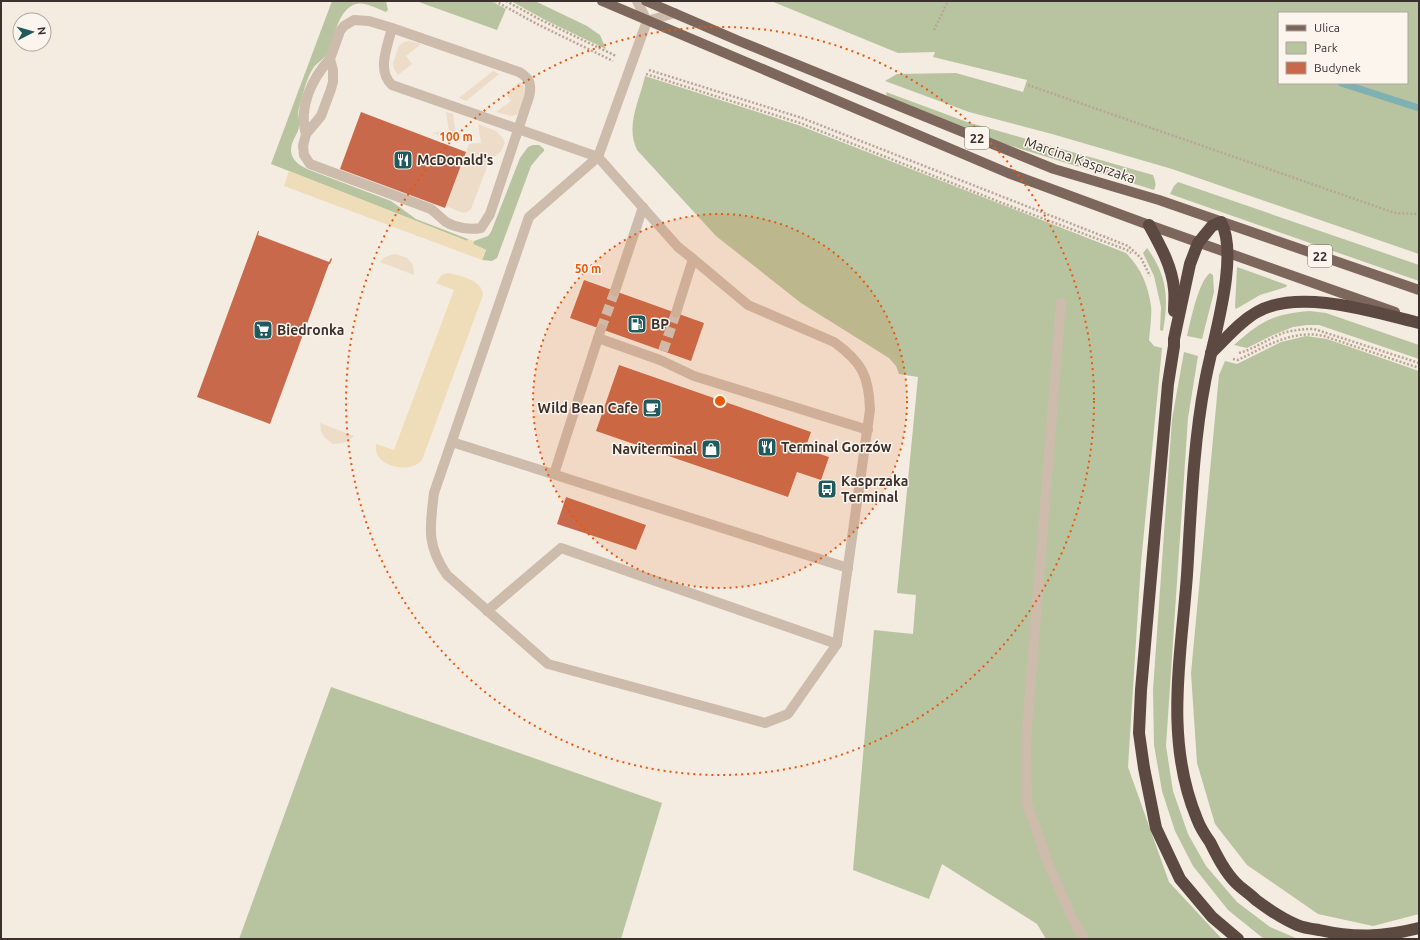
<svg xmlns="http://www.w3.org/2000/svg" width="1420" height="940" font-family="Ubuntu,sans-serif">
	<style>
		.green { fill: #b8c4a0; fill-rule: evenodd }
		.sand { fill: #efdcb8 }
		.plaza { fill: #ecdcc8 }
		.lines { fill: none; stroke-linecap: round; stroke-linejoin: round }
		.stream { stroke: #7fb0b2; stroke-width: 7 }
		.building { fill: #c8694b }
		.minor-tunnel { stroke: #cfc6bd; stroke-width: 10; stroke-dasharray: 10 5; stroke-linecap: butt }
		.path { stroke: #b9a596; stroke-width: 2.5; stroke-dasharray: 2 2; stroke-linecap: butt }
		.minor { stroke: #cdbbac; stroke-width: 10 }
		.major { stroke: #7d675c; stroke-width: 10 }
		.highway { stroke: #5c4a42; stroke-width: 12 }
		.ring { fill: none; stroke: #e8590c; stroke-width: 2; stroke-dasharray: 2 4 }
		.labels { text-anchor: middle; stroke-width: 3; stroke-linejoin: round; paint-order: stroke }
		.shield { fill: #fbf5ee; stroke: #756b66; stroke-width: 1 }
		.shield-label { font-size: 13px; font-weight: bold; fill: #3b302b }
		.poi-label { font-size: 14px; font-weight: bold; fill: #3b302b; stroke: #fbf5ee; text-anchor: start }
		.street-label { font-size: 14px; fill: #3b302b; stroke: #fbf5ee }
		.centre { fill: #e8590c; stroke: #fbf5ee; stroke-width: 2 }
		.ring-label { font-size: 12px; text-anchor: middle; font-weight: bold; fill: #e8590c; stroke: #fbf5ee; stroke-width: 3; stroke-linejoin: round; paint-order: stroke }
	</style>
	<rect width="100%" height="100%" fill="#f4ebe1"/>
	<g class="green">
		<path d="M 332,1 L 386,1 L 388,10 L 386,12 C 376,8 363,0 353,5 C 336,14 335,39 327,54 C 324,59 318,62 314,67 C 306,78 303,95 299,108 C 297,114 300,120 299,126 C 299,131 295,136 293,141 C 286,158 299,166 312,171 L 391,201 L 416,219 L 468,239 L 467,241 L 271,164 Z"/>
		<polygon points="416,1 491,1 506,9 497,30"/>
		<polygon points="511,1 535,1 587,26 600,35 606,49 547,21"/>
		<path d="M 771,1 L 1419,1 L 1419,254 L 1172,169 L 1052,134 L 969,112 L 885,81 L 897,74 L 956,73 L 1023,92 L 1027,80 L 933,57 L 935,52 L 898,53 ZM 1279,13 L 1407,13 L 1407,83 L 1279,83 Z"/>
		<path d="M 645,76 L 798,125 L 1126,253 C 1141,268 1148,285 1151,306 C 1152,316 1150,329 1149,340 L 1154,346 L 1162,348 L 1141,563 L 1128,767 L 1169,882 L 1222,939 L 1046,939 L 1037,924 L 942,864 L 929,899 L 853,870 L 874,630 L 913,634 L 916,595 L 897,593 L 918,377 L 899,374 L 896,366 L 889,358 L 801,303 L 716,236 L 637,150 C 625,125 640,100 645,76 Z"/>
		<path d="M 886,92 L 967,122 L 1153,175 C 1155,181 1157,184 1154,190 L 992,140 L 887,96 Z"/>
		<polygon points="533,145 539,145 544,149 544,151 540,155 531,166 497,258 492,261 482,260 486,250 473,244 474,241 488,236 491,232 520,158 528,147"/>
		<polygon points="1178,182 1419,265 1419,281 1170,194 1174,186"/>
		<path d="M 1147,248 C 1167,275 1169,298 1163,331 L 1160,330 L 1161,307 L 1154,276 L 1143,253 Z"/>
		<polygon points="1237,267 1287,285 1286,287 1260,295 1236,309 1235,307"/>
		<path d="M 1210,273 L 1213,275 L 1214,292 L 1202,339 L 1187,336 C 1191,320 1198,282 1210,273 Z"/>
		<path d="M 1310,311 L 1326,313 L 1419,345 L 1419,359 L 1319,325 L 1307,325 L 1293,327 L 1273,335 L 1247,348 L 1234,345 C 1261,321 1273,314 1310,311 Z"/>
		<polygon points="1306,336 1327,339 1419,371 1419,914 1373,926 1318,914 1247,865 1215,824 1197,763 1191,673 1219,375 1225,361 1237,364 1281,342"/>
		<polygon points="1184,352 1198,356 1188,418 1166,746 1173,791 1188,834 1206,866 1237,902 1270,927 1298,939 1264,939 1228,910 1193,866 1175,831 1162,791 1154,745 1153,690 1172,419"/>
		<polygon points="331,687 662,803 621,939 239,939"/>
	</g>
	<g class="sand">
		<polygon points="289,171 467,241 468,239 474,241 473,244 486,250 482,260 284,186"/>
		<path d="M 447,273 C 459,275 483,280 483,295 L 422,460 C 412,472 387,469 378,456 C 376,453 376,448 376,444 L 394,450 L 454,290 L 436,283 L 442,275 Z"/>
	</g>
	<g class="plaza">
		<polygon points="409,41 421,44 406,56 412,64 398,75 394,69 393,63 399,46 404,42"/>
		<polygon points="493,71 499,74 466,101 459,98"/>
		<polygon points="520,82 526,88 527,94 520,111 516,115 511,116 496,112 511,101 506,93"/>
		<polygon points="446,112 453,114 457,143 433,133 449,130"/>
		<polygon points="478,124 496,131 504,140 505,143 501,151 497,155 490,159 471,209 467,212 463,213 446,206 469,144 481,143"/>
		<polygon points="394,254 399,255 407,258 413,265 414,275 380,262 385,257"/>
		<polygon points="320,423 354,436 351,439 343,443 333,444 324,437 321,431"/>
	</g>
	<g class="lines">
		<polyline class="stream" points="1341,83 1419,108"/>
	</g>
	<g class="building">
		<polygon points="361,112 466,152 445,208 340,169"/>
		<polygon points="258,231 259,231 258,235 329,262 331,258 332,259 330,264 329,264 270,424 197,397"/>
		<polygon points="584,280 704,323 691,361 570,318"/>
		<polygon points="619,365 811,432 805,449 829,457 821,480 797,472 788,497 596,431"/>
		<polygon points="566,497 646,525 636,550 557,524"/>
	</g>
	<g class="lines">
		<g class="minor-tunnel">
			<polyline points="601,329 615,291"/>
			<polyline points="663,351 676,313"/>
		</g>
		<g class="path">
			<polyline points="495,1 537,24 613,61"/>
			<polyline points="506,1 539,19 616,56"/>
			<polyline points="934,30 948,1"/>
			<polyline points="649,70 802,118 1128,246 1141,258 1150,276"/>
			<polyline points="646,74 800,123 1015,208 1127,250 1131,253"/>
			<polyline points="1028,85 1395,213 1419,214"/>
			<path d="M 1239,353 C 1254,349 1268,339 1283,333 C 1293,330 1303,329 1314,329 L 1419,363"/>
			<path d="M 1233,359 L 1238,360 C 1265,347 1292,329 1324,336 L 1419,368"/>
		</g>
		<g class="minor">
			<path d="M 354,20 L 369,21 L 392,28 L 519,72 C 530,78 532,85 529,97 L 490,214 L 481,228 C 470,230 456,228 446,222 C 441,218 436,213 431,209 L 310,164 L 304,155 L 303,146 L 306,134 L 321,116 L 331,89 L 333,82 L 333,70 L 330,59 L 340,31 L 344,26 Z"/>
			<polyline points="647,21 675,13"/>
			<path d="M 392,28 C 388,45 376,71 392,85 L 598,157 L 678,247 L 693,259 L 748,305 L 834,342 C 862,362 869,376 870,410 L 837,644 L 788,714 L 765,723 L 548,664 L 447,575 C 426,545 430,527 434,493 L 529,217 L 598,157 L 647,21 L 637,1"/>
			<path d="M 306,134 C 298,108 312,78 330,59"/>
			<polyline points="615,291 643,207"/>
			<polyline points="1061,303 1026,742 1027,804 1048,863 1072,918 1084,939"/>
			<polyline points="676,313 693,259"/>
			<polyline points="601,329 598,338 660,360 694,376 868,430"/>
			<polyline points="452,442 848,568"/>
			<polyline points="554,474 598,338"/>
			<polyline points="487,611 561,548 837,644"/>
		</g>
		<g class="major">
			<polyline points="602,1 1008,173 1149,225 1395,312"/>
			<polyline points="646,1 739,41 1054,169 1159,200 1419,290"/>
		</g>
		<g class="highway">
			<path d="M 1149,225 C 1160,245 1172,266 1174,289 C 1175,296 1174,304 1174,311"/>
			<path d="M 1211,353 C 1226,339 1239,322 1257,312 C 1299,288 1374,312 1419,323"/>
			<path d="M 1238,939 L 1212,917 L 1180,879 L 1156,828 L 1144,768 L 1139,733 L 1141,690 L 1168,384 L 1174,346 L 1174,339 L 1190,264 L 1198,243 L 1212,226 L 1221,222 C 1240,257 1212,342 1205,382 C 1193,445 1191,511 1187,575 C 1181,657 1164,740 1197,819 C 1200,827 1205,835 1210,842 C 1217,856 1225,872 1236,883 C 1242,889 1250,894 1256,900 C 1268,909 1283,919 1297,925 C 1304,928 1312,929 1319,930 C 1355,938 1383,937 1419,928"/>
		</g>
	</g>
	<circle cx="720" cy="401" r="187" fill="#e8590c" fill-opacity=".12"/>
	<g class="ring">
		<circle cx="720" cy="401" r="187"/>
		<circle cx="720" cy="401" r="374"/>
	</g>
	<defs>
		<g id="restaurant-square" transform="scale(1)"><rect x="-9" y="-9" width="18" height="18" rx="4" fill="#1f5a5e" stroke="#fbf5ee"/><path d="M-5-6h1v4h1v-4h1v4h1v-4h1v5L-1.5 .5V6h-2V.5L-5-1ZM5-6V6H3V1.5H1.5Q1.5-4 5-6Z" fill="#fff"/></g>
		<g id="fuel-square" transform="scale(1)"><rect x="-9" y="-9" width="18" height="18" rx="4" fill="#1f5a5e" stroke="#fbf5ee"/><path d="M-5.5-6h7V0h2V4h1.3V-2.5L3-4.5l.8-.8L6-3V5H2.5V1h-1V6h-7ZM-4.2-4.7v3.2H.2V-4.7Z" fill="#fff"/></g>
		<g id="supermarket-square" transform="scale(1)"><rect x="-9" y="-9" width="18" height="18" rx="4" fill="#1f5a5e" stroke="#fbf5ee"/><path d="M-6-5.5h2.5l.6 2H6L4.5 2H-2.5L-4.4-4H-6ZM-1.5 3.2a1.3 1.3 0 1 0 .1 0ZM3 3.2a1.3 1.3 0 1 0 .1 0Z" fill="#fff"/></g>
		<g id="cafe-square" transform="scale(1)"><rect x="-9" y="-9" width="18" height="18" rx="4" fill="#1f5a5e" stroke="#fbf5ee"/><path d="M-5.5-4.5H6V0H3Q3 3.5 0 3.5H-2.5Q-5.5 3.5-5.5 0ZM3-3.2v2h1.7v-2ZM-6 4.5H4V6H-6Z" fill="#fff"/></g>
		<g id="shop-square" transform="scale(1)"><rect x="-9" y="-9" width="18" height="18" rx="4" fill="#1f5a5e" stroke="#fbf5ee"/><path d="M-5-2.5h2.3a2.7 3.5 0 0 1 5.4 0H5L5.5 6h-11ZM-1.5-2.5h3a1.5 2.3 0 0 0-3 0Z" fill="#fff"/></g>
		<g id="bus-square" transform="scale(1)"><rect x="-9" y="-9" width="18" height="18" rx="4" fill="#1f5a5e" stroke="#fbf5ee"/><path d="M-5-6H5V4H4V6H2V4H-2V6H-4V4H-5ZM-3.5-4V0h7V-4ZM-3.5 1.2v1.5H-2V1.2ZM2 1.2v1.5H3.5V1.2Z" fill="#fff"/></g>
	</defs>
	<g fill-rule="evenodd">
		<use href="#restaurant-square" x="403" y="160"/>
		<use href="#fuel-square" x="637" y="324"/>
		<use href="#supermarket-square" x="263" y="330"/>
		<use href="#cafe-square" x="652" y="408"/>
		<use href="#restaurant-square" x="767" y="447"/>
		<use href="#shop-square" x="711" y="449"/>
		<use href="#bus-square" x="827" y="489"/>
	</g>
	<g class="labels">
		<g class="shield">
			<rect x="965" y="127" width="24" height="22" rx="3"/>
			<rect x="1308" y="245" width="24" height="22" rx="3"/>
		</g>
		<g class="shield-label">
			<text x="977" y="143">22</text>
			<text x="1320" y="261">22</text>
		</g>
		<g class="poi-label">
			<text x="417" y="165">McDonald's</text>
			<text x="651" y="329">BP</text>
			<text x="277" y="335">Biedronka</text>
			<text x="638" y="413" text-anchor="end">Wild Bean Cafe</text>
			<text x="781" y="452">Terminal Gorzów</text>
			<text x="697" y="454" text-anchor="end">Naviterminal</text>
			<text x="841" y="486">Kasprzaka<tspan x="841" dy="16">Terminal</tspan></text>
		</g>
		<g class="street-label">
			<text transform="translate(1080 160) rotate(19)" y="5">Marcina Kasprzaka</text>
		</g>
	</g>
	<circle cx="720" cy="401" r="6" class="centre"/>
	<g class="ring-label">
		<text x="456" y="141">100 m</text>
		<text x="588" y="273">50 m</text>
	</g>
	<rect width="1420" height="940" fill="none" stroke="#3b302b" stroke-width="4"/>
	<rect x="1278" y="12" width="130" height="72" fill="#fbf5ee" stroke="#aea6a0"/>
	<rect x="1286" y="25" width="20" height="6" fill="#7d675c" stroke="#aea6a0"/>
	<text x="1314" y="32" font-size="12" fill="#3b302b">Ulica</text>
	<rect x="1286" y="42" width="20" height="12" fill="#b8c4a0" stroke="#aea6a0"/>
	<text x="1314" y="52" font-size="12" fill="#3b302b">Park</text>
	<rect x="1286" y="62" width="20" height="12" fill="#c8694b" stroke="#aea6a0"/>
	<text x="1314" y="72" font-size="12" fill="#3b302b">Budynek</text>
	<g transform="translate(32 32) rotate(84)"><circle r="19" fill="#fbf5ee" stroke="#aea6a0"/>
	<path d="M0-3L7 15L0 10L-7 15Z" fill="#1f5a5e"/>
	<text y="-6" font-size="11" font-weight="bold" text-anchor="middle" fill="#3b302b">N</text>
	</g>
</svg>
